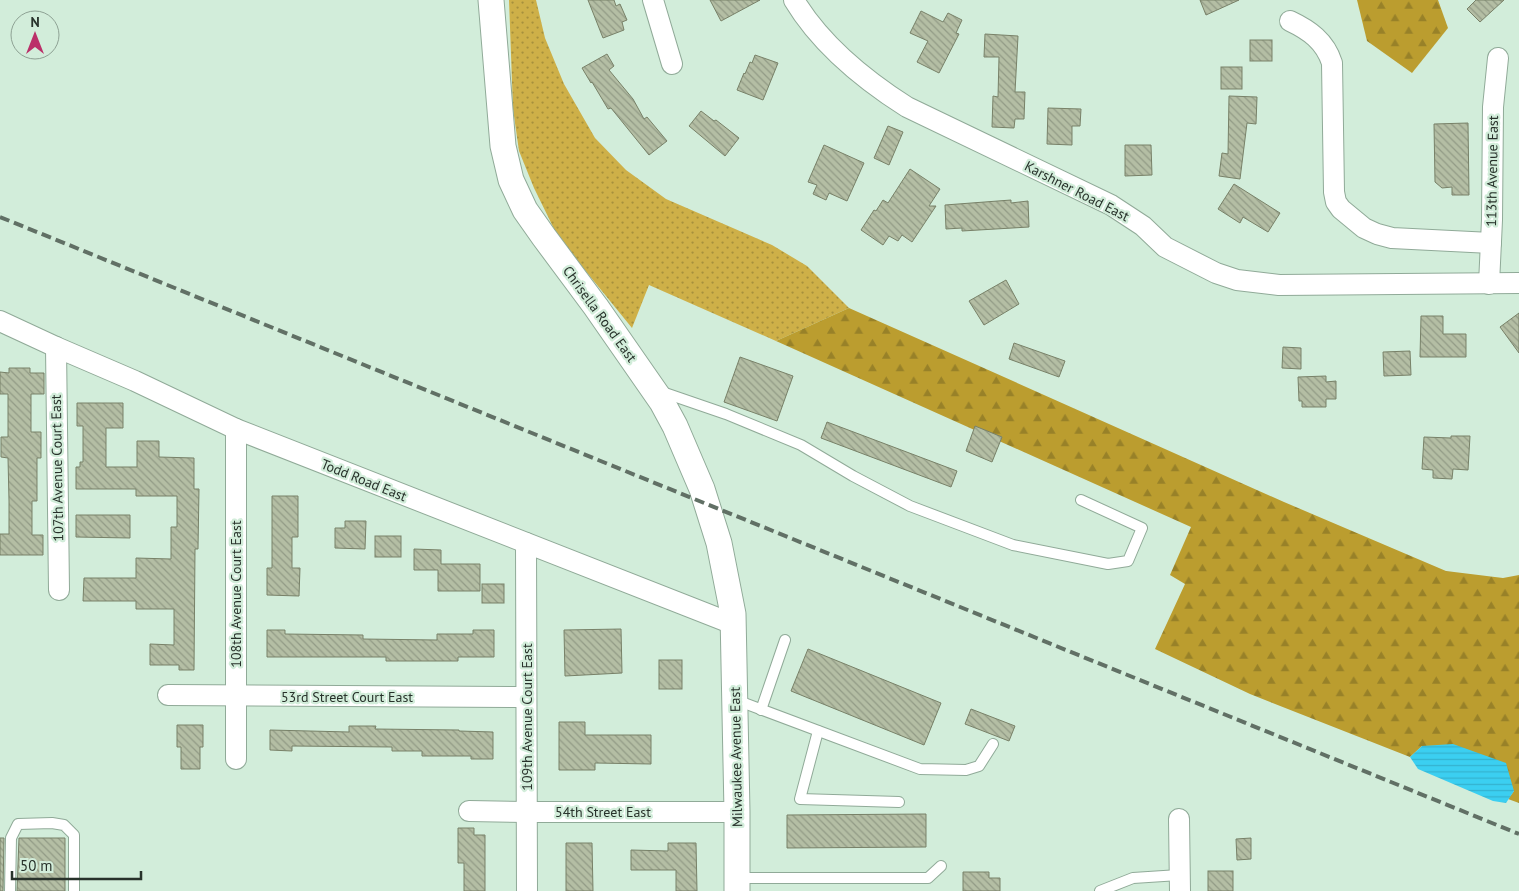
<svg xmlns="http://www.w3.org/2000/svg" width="1519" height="891" font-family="'PT Sans',sans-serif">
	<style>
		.grass { fill: url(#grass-dots) }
		.forest { fill: url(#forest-firs) }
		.water { fill: url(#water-rules) }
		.building { fill: url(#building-back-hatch); stroke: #788168 }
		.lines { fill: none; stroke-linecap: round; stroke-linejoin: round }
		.service-casing { stroke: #90aa98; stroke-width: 12 }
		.minor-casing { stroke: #90aa98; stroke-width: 22 }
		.tertiary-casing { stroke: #90aa98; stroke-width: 27 }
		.service { stroke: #fff; stroke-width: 10 }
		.minor { stroke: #fff; stroke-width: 20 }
		.tertiary { stroke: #fff; stroke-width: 25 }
		.rail { stroke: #617065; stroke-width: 4; stroke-dasharray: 10 5; stroke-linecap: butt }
		.labels { text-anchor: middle; stroke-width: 4.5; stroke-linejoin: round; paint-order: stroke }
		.street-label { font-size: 14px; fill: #28322b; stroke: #d2edda }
	</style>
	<defs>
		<pattern id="grass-dots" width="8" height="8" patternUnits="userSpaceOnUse" patternTransform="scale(1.25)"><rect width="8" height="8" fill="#ceb048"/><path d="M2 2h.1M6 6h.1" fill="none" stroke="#a7903c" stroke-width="1.8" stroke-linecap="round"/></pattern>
		<pattern id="forest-firs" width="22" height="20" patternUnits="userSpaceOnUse" patternTransform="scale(1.25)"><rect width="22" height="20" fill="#bb9d2f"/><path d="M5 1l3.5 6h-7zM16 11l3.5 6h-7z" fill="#988128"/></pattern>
		<pattern id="water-rules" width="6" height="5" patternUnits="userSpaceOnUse" patternTransform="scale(1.25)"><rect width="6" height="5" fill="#3bcff1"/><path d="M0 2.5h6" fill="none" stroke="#34b2cf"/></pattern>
		<pattern id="building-back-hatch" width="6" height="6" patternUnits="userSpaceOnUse" patternTransform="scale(1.25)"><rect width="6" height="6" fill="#b4bea4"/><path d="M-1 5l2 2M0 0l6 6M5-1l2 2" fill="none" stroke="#929b86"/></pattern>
	</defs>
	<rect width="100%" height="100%" fill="#d2edda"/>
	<polygon class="grass" points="509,0 536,0 545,38 564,84 595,138 626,170 666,199 772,245 807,266 849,308 776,341 649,285 632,328 558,237 534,188 519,151 513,109"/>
	<g class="forest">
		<polygon points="1357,0 1438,0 1448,28 1412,73 1367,41"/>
		<polygon points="849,308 1284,502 1446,571 1503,578 1519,575 1519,803 1508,799 1514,791 1422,746 1410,757 1250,694 1155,649 1185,584 1170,575 1191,527 776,341"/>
	</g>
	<polygon class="water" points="1453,744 1506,763 1514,791 1506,803 1493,801 1418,769 1410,757 1422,746"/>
	<g class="building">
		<polygon points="588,0 614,0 616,6 620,4 627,20 622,22 624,30 603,38"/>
		<polygon points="710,0 760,0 721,21"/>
		<polygon points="1200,0 1239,0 1206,15"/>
		<polygon points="1476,0 1504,0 1480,22 1467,9"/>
		<polygon points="921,11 943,22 948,13 962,20 956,33 959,34 939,73 917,62 928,41 910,33"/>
		<polygon points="985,34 1018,36 1015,92 1025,92 1024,119 1015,119 1014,128 992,127 993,96 998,97 999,57 984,57"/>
		<rect x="1250" y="40" width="22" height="21"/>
		<polygon points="607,54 614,66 609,70 633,99 644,119 647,117 667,141 649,155 611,108 608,109 592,82 591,83 582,68"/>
		<polygon points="755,55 778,63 763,100 737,90 744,73 745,74 750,62 752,63"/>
		<rect x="1221" y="67" width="21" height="22"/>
		<polygon points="1229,96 1257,97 1256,124 1247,123 1240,179 1219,176 1222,153 1228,154"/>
		<polygon points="1048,108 1081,109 1080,126 1072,126 1072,145 1047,144"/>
		<polygon points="701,111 714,121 716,120 739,138 725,156 689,126"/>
		<polygon points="1468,123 1469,195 1452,195 1452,187 1442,188 1435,182 1434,124"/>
		<polygon points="888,126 903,132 889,165 874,158"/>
		<polygon points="824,145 864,163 847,201 829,193 826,200 813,194 817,185 808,182"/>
		<polygon points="1125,145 1151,145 1152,175 1125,176"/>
		<polygon points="910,169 940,189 929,206 936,206 912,242 902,235 898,241 889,236 883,245 861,230 874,210 876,211 883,200 888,203"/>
		<polygon points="1234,184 1280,213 1268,232 1243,217 1240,223 1218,209"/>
		<polygon points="1011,200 1011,203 1028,201 1029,227 962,231 962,228 946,229 945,205"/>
		<polygon points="1006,280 1019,304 984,325 969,301"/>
		<polygon points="1519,313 1519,353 1500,327"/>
		<polygon points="1421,316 1443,316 1443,334 1466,334 1466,357 1420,357"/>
		<polygon points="1014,343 1065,361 1059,377 1009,359"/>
		<polygon points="1283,347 1301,348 1301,369 1282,368"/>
		<polygon points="1410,351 1411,375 1384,376 1383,352"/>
		<polygon points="740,357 793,376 777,421 724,402"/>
		<polygon points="9,368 30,368 30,373 44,373 44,394 31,394 31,432 41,432 41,458 37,458 37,501 32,501 32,535 43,535 43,555 0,555 0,534 9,534 9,501 8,458 1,457 1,437 8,437 8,394 0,394 0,372 9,373"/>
		<polygon points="1326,376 1326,382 1336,381 1336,399 1326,399 1326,407 1302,407 1302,401 1299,401 1298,377"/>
		<polygon points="77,403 123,403 123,428 106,428 106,467 137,467 137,441 159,441 159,457 194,458 194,489 199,489 198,549 195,549 194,670 179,670 179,665 150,665 150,644 174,645 174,609 136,609 136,601 83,601 84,578 136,578 136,558 171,559 171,527 177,527 177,496 136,496 136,489 76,489 76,467 80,467 80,462 83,462 83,426 77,426"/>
		<polygon points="827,422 957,471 951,487 821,438"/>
		<polygon points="975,426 1002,437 992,462 966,451"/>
		<polygon points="1451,436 1470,436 1468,470 1453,469 1452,479 1433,478 1433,470 1422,469 1424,437 1451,438"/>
		<polygon points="272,496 298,496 298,537 292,537 292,568 300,568 299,596 267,595 267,568 272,568"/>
		<polygon points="76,515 130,515 130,538 76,537"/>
		<polygon points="345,521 366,521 365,549 335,548 335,528 345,528"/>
		<rect x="375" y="536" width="26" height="21"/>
		<polygon points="414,549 441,550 441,564 480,564 480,591 438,591 438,570 414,570"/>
		<rect x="482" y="584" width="22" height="19"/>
		<polygon points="621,629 622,673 565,676 564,630"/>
		<polygon points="267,630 285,630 285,634 363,635 363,639 437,640 437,634 473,634 473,630 494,630 494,657 458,657 458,661 386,661 386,657 267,657"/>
		<polygon points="808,649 941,703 924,745 791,691"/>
		<rect x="659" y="660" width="23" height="29"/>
		<polygon points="971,709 1015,726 1009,741 965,724"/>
		<polygon points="559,722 585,722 585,735 651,735 651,764 595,763 595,770 559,770"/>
		<polygon points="177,725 203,725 203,747 200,747 200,769 181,769 181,747 177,747"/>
		<polygon points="349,726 376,726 375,729 459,730 459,731 493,732 493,759 471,759 471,756 422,756 422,751 392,751 392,747 292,746 292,751 270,750 270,730 349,732"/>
		<polygon points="926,814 926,847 787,848 787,815"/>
		<polygon points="458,828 474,828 474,835 485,835 485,891 464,891 464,863 458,863"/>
		<polygon points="0,838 4,838 3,891 0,891"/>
		<polygon points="19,838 65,838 65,891 17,891"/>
		<polygon points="1251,838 1251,859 1237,860 1236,839"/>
		<polygon points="566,843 592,843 593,891 566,891"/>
		<polygon points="668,843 696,843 697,891 676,891 676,870 631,870 631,850 668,851"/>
		<rect x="1208" y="871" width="25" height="20"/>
		<polygon points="963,872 989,872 989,878 1000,878 1000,891 963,891"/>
	</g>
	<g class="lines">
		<g class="service-casing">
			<g id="service">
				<polyline points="662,392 726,414 801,445 853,476 910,506 1013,545 1108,564 1128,561 1142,528 1081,500"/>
				<polyline points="736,700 920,769 966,770 979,766 993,744"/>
				<polyline points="761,710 785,640"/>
				<polyline points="818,731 800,799 899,802"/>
				<polyline points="738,878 928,878 941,866"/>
				<polyline points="10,891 11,838 18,824 52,823 64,825 74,835 74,891"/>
				<polyline points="1100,891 1133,878 1179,875"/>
			</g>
		</g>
		<g class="minor-casing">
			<g id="minor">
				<polyline points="653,0 672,64"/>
				<path d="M 794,0 C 821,45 863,79 907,107 L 1111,205 L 1143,226 L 1165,247 L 1216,273 L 1237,280 L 1279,285 L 1519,283"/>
				<path d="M 1290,21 C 1309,30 1325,41 1332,63 L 1334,192 L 1336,202 L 1341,209 L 1364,228 L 1377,234 L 1392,238 L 1491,243"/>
				<polyline points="1489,284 1492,220 1493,107 1498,58"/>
				<polyline points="0,321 56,347 135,381 236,429 733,624"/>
				<polyline points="56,347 59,590"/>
				<polyline points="526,543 527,891"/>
				<polyline points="168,695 526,697"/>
				<polyline points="236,759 236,429"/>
				<polyline points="469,811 528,812 737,812"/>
				<polyline points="1179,819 1180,891"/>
			</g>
		</g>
		<g class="tertiary-casing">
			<polyline id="tertiary" points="491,0 503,146 511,180 525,210 544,237 596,307 662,402 675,426 702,489 719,543 733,614 737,812 737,891"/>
		</g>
		<use href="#service" class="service"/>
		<use href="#minor" class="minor"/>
		<use href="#tertiary" class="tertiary"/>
		<polyline class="rail" points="0,217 1519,834"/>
	</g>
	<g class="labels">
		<g class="street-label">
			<text transform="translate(1492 171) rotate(-89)" y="5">113th Avenue East</text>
			<text transform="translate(1077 191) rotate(27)" y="5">Karshner Road East</text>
			<text transform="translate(600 314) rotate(54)" y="5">Chrisella Road East</text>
			<text transform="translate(57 468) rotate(-91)" y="5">107th Avenue Court East</text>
			<text transform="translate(364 480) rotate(22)" y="5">Todd Road East</text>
			<text transform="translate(236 594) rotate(-90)" y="5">108th Avenue Court East</text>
			<text x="347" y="702">53rd Street Court East</text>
			<text transform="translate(527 717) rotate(-90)" y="5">109th Avenue Court East</text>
			<text transform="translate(736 757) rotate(-91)" y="5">Milwaukee Avenue East</text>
			<text x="603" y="817">54th Street East</text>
		</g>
	</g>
	<g transform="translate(35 35)"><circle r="24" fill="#d2edda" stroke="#8ea294"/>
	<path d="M0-4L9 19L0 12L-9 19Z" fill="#bb3069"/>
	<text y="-8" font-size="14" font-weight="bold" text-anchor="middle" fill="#28322b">N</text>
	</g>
	<path d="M12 871v8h129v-8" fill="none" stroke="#28322b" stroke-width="2.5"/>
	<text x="20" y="871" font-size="15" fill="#28322b" stroke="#d2edda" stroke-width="4" paint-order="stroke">50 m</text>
</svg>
